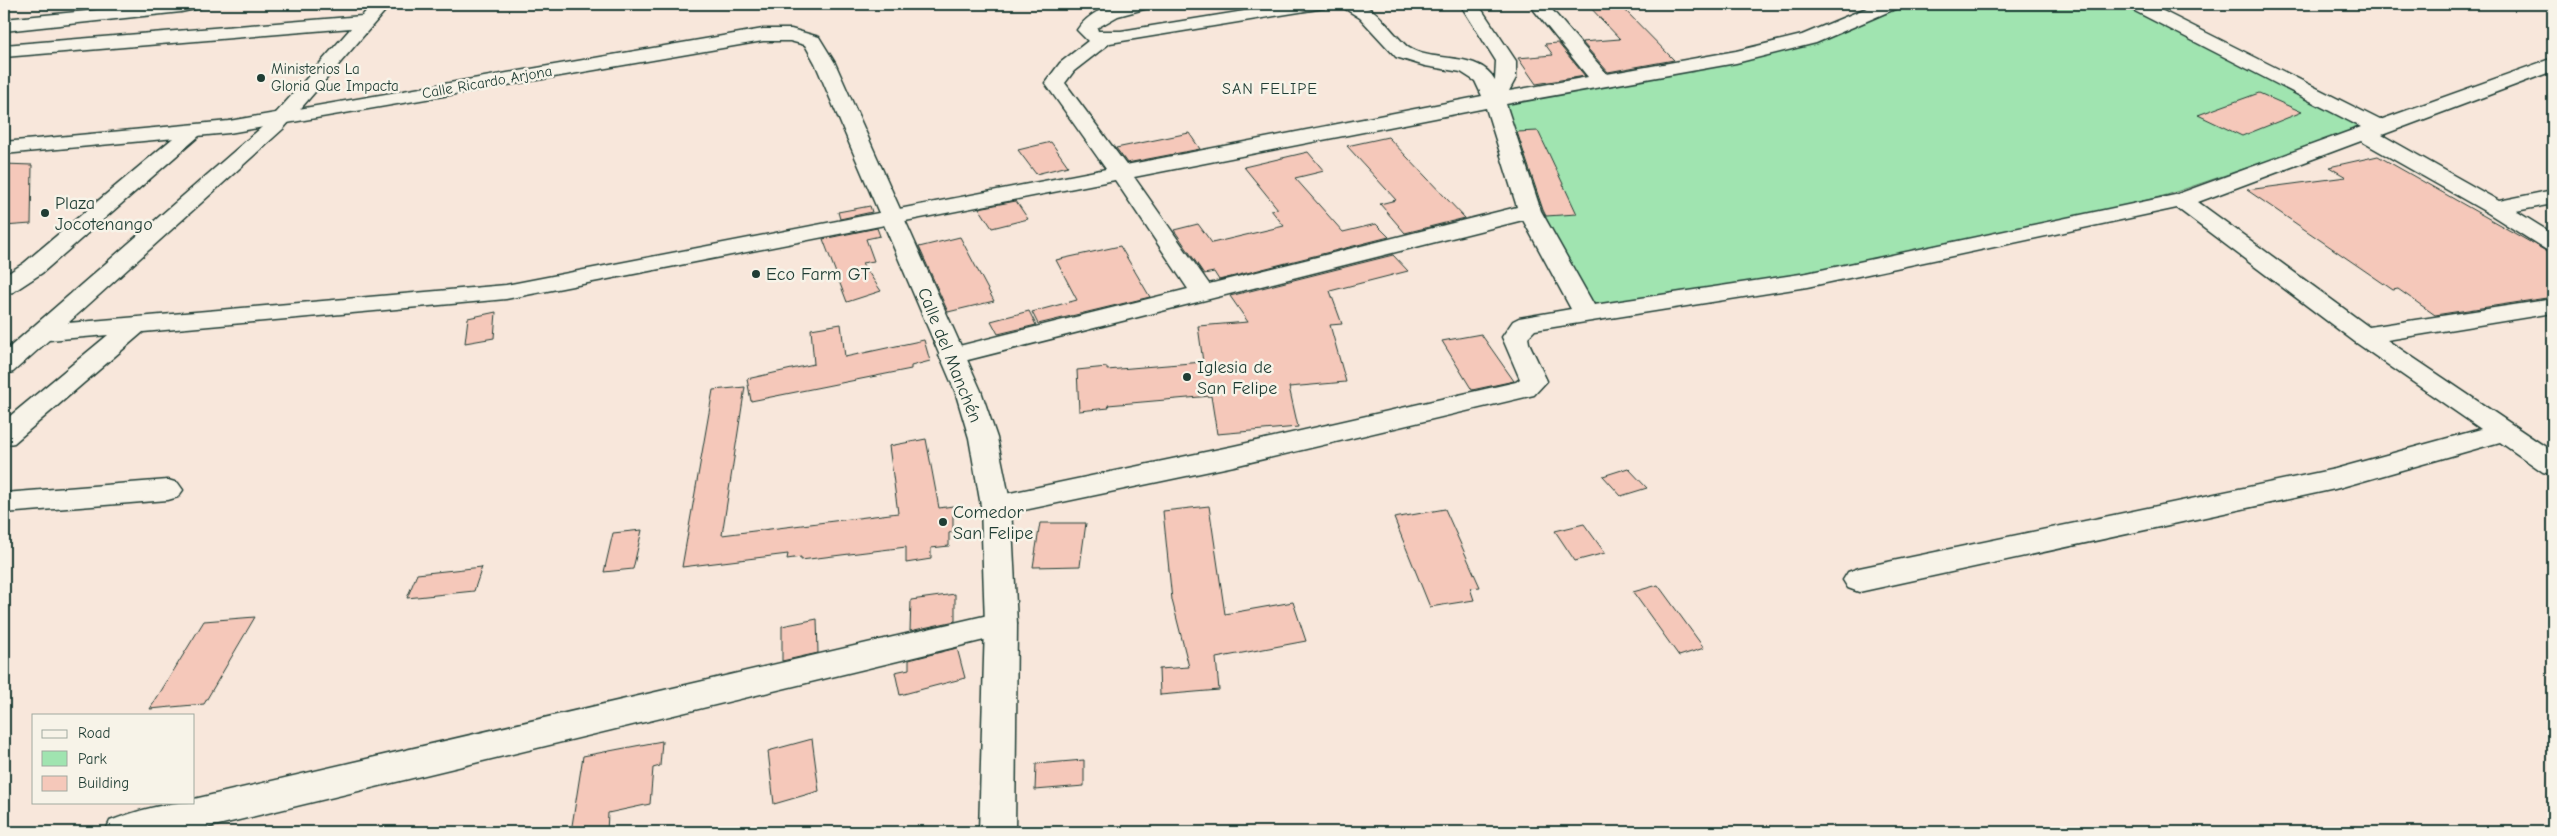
<svg xmlns="http://www.w3.org/2000/svg" width="2557" height="836" font-family="'Comic Neue',sans-serif">
	<style>
		.green { fill: #a0e4b0; stroke: #609072 }
		.building { fill: #f5c8ba; stroke: #1f3d34 }
		.lines { fill: none; stroke-linecap: round; stroke-linejoin: round }
		.minor-casing { stroke: #1f3d34; stroke-width: 3 }
		.tertiary-casing { stroke: #1f3d34; stroke-width: 3 }
		.minor { fill: #f7f3e8; fill-rule: evenodd }
		.tertiary { fill: #f7f3e8; fill-rule: evenodd }
		.poi-dot { fill: #1f3d34; stroke: #f7f3e8; stroke-width: 2 }
		.labels { text-anchor: middle; stroke-width: 5; stroke-linejoin: round; paint-order: stroke }
		.far-poi-label { font-size: 15px; fill: #1f3d34; stroke: #f7f3e8; text-anchor: start }
		.far-street-label { font-size: 15px; fill: #1f3d34; stroke: #f7f3e8 }
		.far-neighbourhood-label { font-size: 16px; letter-spacing: 1px; fill: #1f3d34; stroke: #f7f3e8 }
		.poi-label { font-size: 18px; fill: #1f3d34; stroke: #f7f3e8; text-anchor: start }
		.street-label { font-size: 18px; fill: #1f3d34; stroke: #f7f3e8 }
	</style>
	<rect width="100%" height="100%" fill="#f8e7db"/>
	<filter id="ink" filterUnits="userSpaceOnUse"><feTurbulence type="fractalNoise" baseFrequency=".02" numOctaves="2"/><feDisplacementMap in="SourceGraphic" scale="10" xChannelSelector="R" yChannelSelector="G"/><feConvolveMatrix kernelMatrix="1 2 1 2 8 2 1 2 1" color-interpolation-filters="sRGB"/></filter>
	<g filter="url(#ink)">
		<polygon class="green" points="1896,4 2120,4 2363,128 2167,195 2084,216 1863,265 1597,311 1573,280 1496,101 1717,63 1872,13"/>
		<g class="building">
			<polygon points="1587,4 1619,4 1674,60 1608,72 1582,42 1620,39"/>
			<polygon points="1558,43 1585,76 1536,84 1518,58 1553,55 1545,44"/>
			<polygon points="2259,93 2302,112 2242,136 2198,115"/>
			<polygon points="1538,131 1549,154 1577,214 1546,216 1543,210 1517,132"/>
			<polygon points="1189,133 1200,149 1127,163 1116,148"/>
			<polygon points="1388,137 1465,218 1405,233 1380,204 1396,200 1347,146"/>
			<polygon points="1051,142 1068,166 1036,174 1018,150"/>
			<polygon points="1308,152 1324,171 1295,178 1343,232 1376,224 1389,237 1219,280 1214,272 1204,274 1174,230 1198,224 1212,243 1284,226 1271,210 1278,209 1244,167"/>
			<polygon points="2378,156 2553,255 2553,297 2435,315 2398,289 2393,290 2247,190 2346,177 2329,167"/>
			<polygon points="4,164 32,165 31,224 4,226"/>
			<polygon points="1016,201 1028,219 992,228 979,208"/>
			<polygon points="870,206 872,212 840,219 838,212"/>
			<polygon points="877,228 880,236 866,239 874,261 862,263 881,291 847,302 823,239"/>
			<polygon points="960,237 994,301 948,312 919,247"/>
			<polygon points="1120,246 1150,297 1038,324 1032,312 1077,300 1056,260"/>
			<polygon points="1393,255 1408,271 1330,291 1342,324 1330,325 1346,382 1289,387 1298,427 1217,434 1211,396 1108,405 1109,408 1079,411 1077,370 1107,367 1107,370 1203,362 1198,326 1248,322 1230,296"/>
			<polygon points="1029,311 1036,325 998,334 991,321"/>
			<polygon points="496,312 494,338 465,343 468,318"/>
			<polygon points="841,324 845,357 924,340 930,361 911,366 911,369 751,401 747,379 814,364 811,329"/>
			<polygon points="1481,334 1514,381 1472,390 1442,341"/>
			<polygon points="745,387 722,535 898,513 889,446 926,439 939,508 953,506 953,532 949,533 949,546 931,548 931,559 906,563 906,547 801,560 801,557 787,559 788,554 682,567 713,390"/>
			<polygon points="1628,468 1647,488 1621,496 1603,476"/>
			<polygon points="1209,506 1225,614 1293,602 1306,641 1216,658 1219,690 1160,695 1159,669 1189,667 1172,600 1163,511"/>
			<polygon points="1445,509 1480,587 1470,588 1474,600 1430,607 1394,518"/>
			<polygon points="1040,523 1086,523 1080,566 1033,567"/>
			<polygon points="1584,524 1605,553 1575,561 1555,531"/>
			<polygon points="642,530 633,569 604,572 613,533"/>
			<polygon points="482,567 474,591 407,598 417,574"/>
			<polygon points="1658,585 1704,648 1679,656 1633,592"/>
			<polygon points="955,594 955,621 910,631 911,600"/>
			<polygon points="255,617 204,704 150,709 204,621"/>
			<polygon points="817,619 818,653 782,661 782,626"/>
			<polygon points="957,648 965,678 900,695 895,672 909,669 909,660"/>
			<polygon points="812,739 819,791 774,804 768,751"/>
			<polygon points="662,741 660,766 653,768 650,804 608,813 607,832 571,832 583,756"/>
			<polygon points="1084,760 1084,786 1035,790 1036,764"/>
		</g>
		<g class="lines">
			<g class="minor-casing">
				<g id="minor">
					<polygon points="159,4 203,4 200,8 181,12 4,31 4,19"/>
					<path d="M 372,4 L 391,4 L 283,129 L 68,323 L 506,285 L 1106,169 L 1045,83 L 1060,63 L 1088,41 L 1077,30 C 1094,5 1123,2 1151,4 L 1148,8 L 1118,16 L 1097,28 L 1098,31 L 1121,31 L 1287,4 L 1327,4 L 1324,8 L 1318,9 L 1110,43 L 1074,71 L 1065,83 L 1126,165 L 1482,96 L 1475,81 L 1461,72 L 1425,66 L 1396,57 L 1360,18 L 1344,8 L 1341,4 C 1375,4 1375,12 1397,36 C 1401,40 1406,47 1411,49 C 1436,63 1479,51 1495,80 L 1496,61 L 1460,4 L 1478,4 L 1516,61 L 1516,78 L 1509,91 L 1588,77 L 1529,4 L 1547,4 L 1607,74 L 1736,51 L 1802,35 L 1876,4 L 1900,4 L 1897,8 L 1816,43 L 1736,63 L 1506,104 L 1541,211 L 1594,305 L 1807,273 L 2175,195 L 2361,127 L 2129,8 L 2126,4 L 2149,4 L 2380,120 L 2553,58 L 2553,71 L 2382,135 L 2499,201 L 2553,190 L 2553,204 L 2516,211 L 2553,234 L 2553,251 L 2545,249 L 2488,213 L 2361,141 L 2198,202 L 2369,327 L 2553,299 L 2553,313 L 2387,340 L 2553,452 L 2553,475 L 2543,472 L 2500,442 L 2335,489 L 1859,592 L 1848,588 L 1843,580 L 1848,572 L 1859,568 L 2335,469 L 2481,429 L 2355,342 L 2177,208 L 1807,287 L 1535,330 L 1528,337 L 1529,343 L 1547,381 L 1534,395 L 1234,466 L 996,516 L 986,513 L 981,506 L 986,499 L 996,496 L 1234,446 L 1516,382 L 1520,379 L 1502,337 L 1513,321 L 1519,318 L 1571,309 L 1523,220 L 952,364 L 943,362 L 939,356 L 943,350 L 1188,289 L 1115,180 L 506,299 L 143,332 L 14,443 L 4,445 L 4,421 L 108,335 L 49,340 L 13,372 L 4,374 L 4,352 L 269,121 L 351,28 L 4,57 L 4,45 L 362,16 ZM 1486,108 L 1517,207 L 1209,284 L 1134,177 Z"/>
					<polygon points="192,126 199,128 203,132 199,136 42,273 13,292 4,294 4,276 24,263 185,128"/>
					<polygon points="168,480 178,483 183,490 178,497 168,500 4,513 4,493"/>
					<path d="M 1001,612 L 1012,615 L 1017,624 L 1012,633 L 1001,636 L 189,832 L 105,832 L 110,821 C 136,811 167,802 194,802 L 194,799 Z"/>
				</g>
			</g>
			<g class="tertiary-casing">
				<polygon id="tertiary" points="763,29 791,29 819,37 835,63 981,391 997,438 1011,506 1017,624 1015,832 979,832 985,624 981,506 969,438 955,391 815,63 805,45 790,41 763,41 229,133 4,154 4,142 229,121"/>
			</g>
			<use href="#minor" class="minor"/>
			<use href="#tertiary" class="tertiary"/>
		</g>
	</g>
	<g class="poi-dot">
		<circle cx="261" cy="78" r="5"/>
		<circle cx="45" cy="213" r="5"/>
		<circle cx="756" cy="274" r="5"/>
		<circle cx="1187" cy="377" r="5"/>
		<circle cx="943" cy="522" r="5"/>
	</g>
	<g class="labels">
		<g class="far-poi-label">
			<text x="271" y="74">Ministerios La<tspan x="271" dy="17">Gloria Que Impacta</tspan></text>
		</g>
		<g class="far-street-label">
			<text transform="translate(487 82) rotate(-10)" y="5">Calle Ricardo Arjona</text>
		</g>
		<g class="far-neighbourhood-label">
			<text x="1270" y="94">SAN FELIPE</text>
		</g>
		<g class="poi-label">
			<text x="55" y="209">Plaza<tspan x="55" dy="21">Jocotenango</tspan></text>
			<text x="766" y="280">Eco Farm GT</text>
			<text x="1197" y="373">Iglesia de<tspan x="1197" dy="21">San Felipe</tspan></text>
			<text x="953" y="518">Comedor<tspan x="953" dy="21">San Felipe</tspan></text>
		</g>
		<g class="street-label">
			<text transform="translate(950 355) rotate(68)" y="6">Calle del Manchén</text>
		</g>
	</g>
	<rect width="2557" height="836" fill="none" stroke="#f7f3e8" stroke-width="20"/>
	<rect x="10" y="10" width="2537" height="816" fill="none" stroke="#1f3d34" stroke-width="2" filter="url(#ink)"/>
	<rect x="32" y="714" width="162" height="90" fill="#f7f3e8" stroke="#a1aaa0"/>
	<rect x="42" y="730" width="25" height="8" fill="#f7f3e8" stroke="#a1aaa0"/>
	<text x="78" y="738" font-size="15" fill="#1f3d34">Road</text>
	<rect x="42" y="751" width="25" height="15" fill="#a0e4b0" stroke="#a1aaa0"/>
	<text x="78" y="764" font-size="15" fill="#1f3d34">Park</text>
	<rect x="42" y="776" width="25" height="15" fill="#f5c8ba" stroke="#a1aaa0"/>
	<text x="78" y="788" font-size="15" fill="#1f3d34">Building</text>
</svg>
